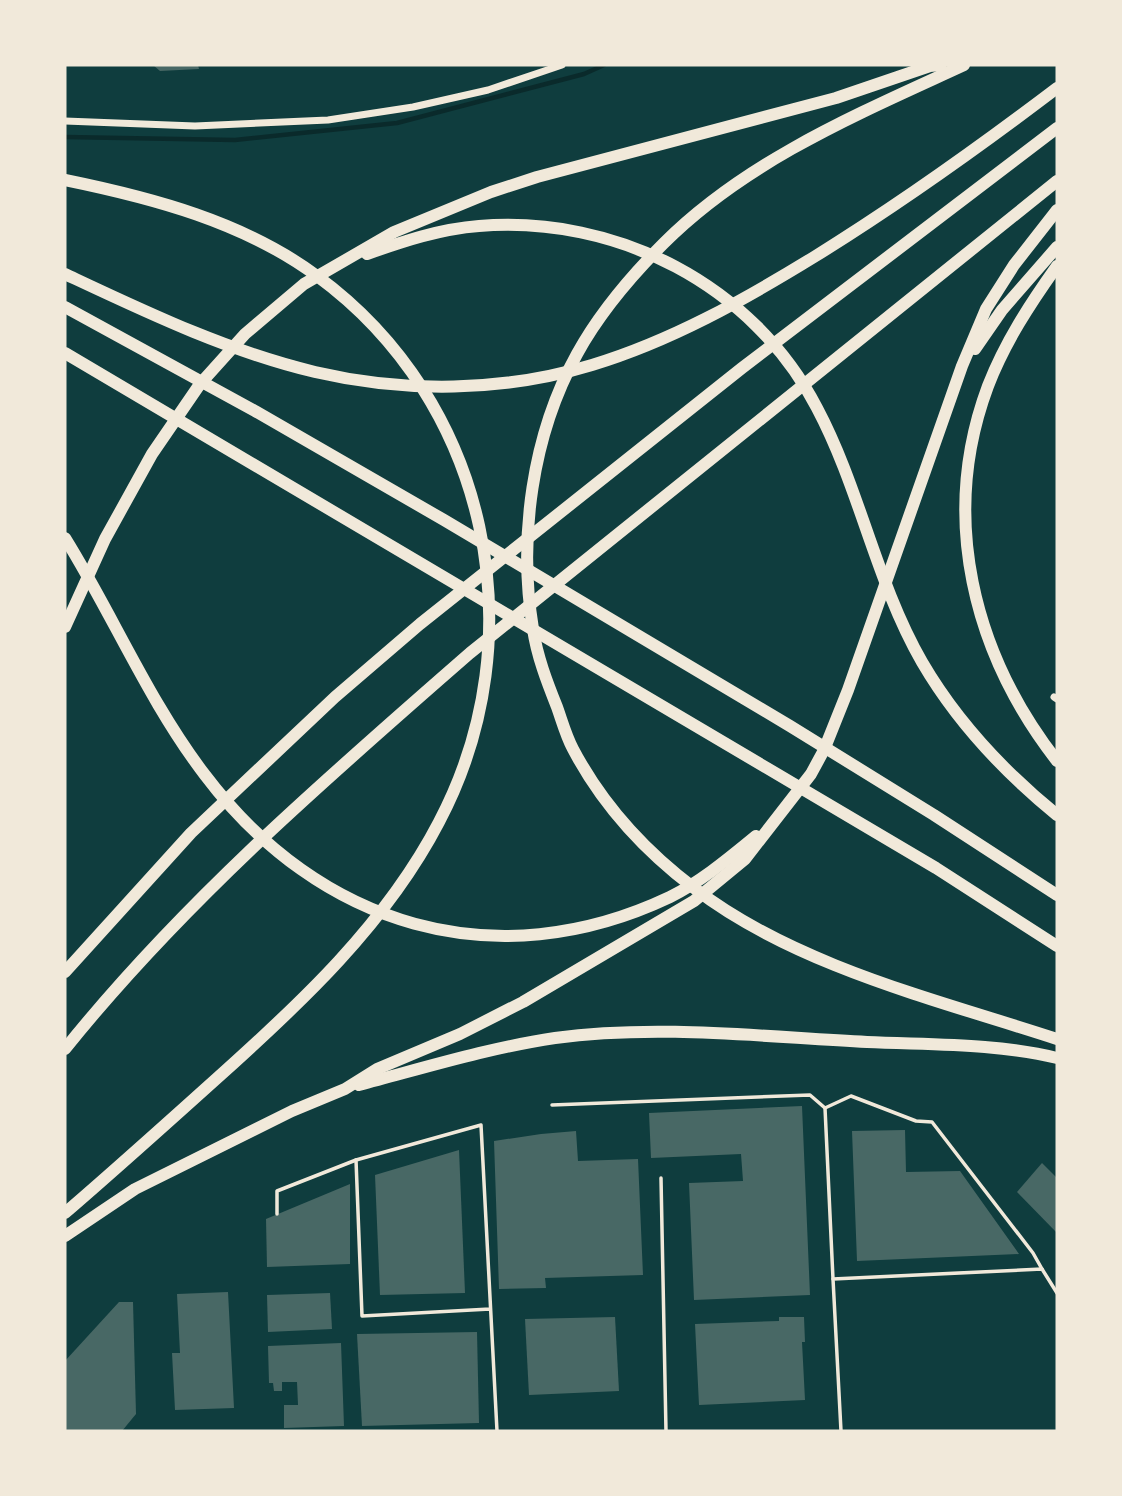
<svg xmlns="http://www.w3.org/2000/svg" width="1122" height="1496" font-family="Roboto,sans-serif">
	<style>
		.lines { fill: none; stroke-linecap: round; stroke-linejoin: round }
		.stream { stroke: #0a2a2b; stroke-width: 4.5 }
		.building { fill: #486865 }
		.service { stroke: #f1e9da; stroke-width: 3.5 }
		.minor { stroke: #f1e9da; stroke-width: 7 }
		.motorway { stroke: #f1e9da; stroke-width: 12 }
	</style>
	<rect width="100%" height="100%" fill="#0f3d3e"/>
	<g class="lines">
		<polyline class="stream" points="65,137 235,140 397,123 584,74 604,65"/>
	</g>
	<g class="building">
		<polygon points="153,65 198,65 199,69 160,71"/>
		<polygon points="802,1106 810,1295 694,1300 689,1183 743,1181 741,1154 651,1158 649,1113"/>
		<polygon points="905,1130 906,1172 960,1171 1019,1254 857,1261 852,1131"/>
		<polygon points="576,1131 578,1161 638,1159 643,1275 545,1278 546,1288 499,1289 494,1141 541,1134"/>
		<polygon points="459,1150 465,1293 380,1295 375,1175"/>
		<polygon points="1042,1163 1057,1178 1057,1233 1017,1192"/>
		<polygon points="350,1184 350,1264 267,1267 266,1219"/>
		<polygon points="228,1292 234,1408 175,1410 172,1353 180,1353 177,1294"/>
		<polygon points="330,1293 332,1329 268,1332 267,1295"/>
		<polygon points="119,1302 133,1302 136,1414 122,1431 65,1431 65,1361"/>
		<polygon points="615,1317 619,1391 529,1395 525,1319"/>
		<polygon points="779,1317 804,1317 805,1342 802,1342 805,1400 699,1405 695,1324 779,1321"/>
		<polygon points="477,1332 479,1423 362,1426 357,1334"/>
		<polygon points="341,1343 344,1426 284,1428 284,1405 298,1405 297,1382 282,1382 282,1391 274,1391 273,1383 269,1383 268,1346"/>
	</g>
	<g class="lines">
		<g class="service">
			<polyline points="552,1105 810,1095 825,1108 833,1279"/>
			<polyline points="825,1108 851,1096 916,1121 932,1122 1033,1253 1042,1269"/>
			<polyline points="661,1178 666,1431"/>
			<polyline points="277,1214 277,1191 356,1160"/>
			<polyline points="490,1309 362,1316 356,1160 481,1125 497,1431"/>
			<polyline points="841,1431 833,1279 1042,1269 1057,1293"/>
		</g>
		<g class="minor">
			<polyline points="65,121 195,126 328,120 413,107 488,90 562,65"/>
			<polyline points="1054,697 1057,699"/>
		</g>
		<g class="motorway">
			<path d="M 964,65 C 860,113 747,160 664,243 C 631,276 600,312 577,354 C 532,435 518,538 533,629 C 537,656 547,682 557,707 C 562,721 566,736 573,749 C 602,804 645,851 694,888 C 795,966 938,1000 1057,1039"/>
			<path d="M 65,180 C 153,198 244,222 317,276 C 489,402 537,636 439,822 C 386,924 300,1004 215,1080 C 165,1125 115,1170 65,1213"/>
			<path d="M 367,254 C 404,241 440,229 479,226 C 617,215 753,285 817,408 C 860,489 876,582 922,662 C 957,722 1003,771 1057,815"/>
			<path d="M 1057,266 C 1030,304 1005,342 988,386 C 939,517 973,653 1057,761"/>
			<path d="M 65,274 C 146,312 227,351 315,372 C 405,393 503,392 592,365 C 671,341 744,300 814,257 C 898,205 978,148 1057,88"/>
			<polyline points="65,307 255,411 444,520 790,726 934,815 1057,895"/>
			<polyline points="975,349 1002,310 1057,247"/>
			<polyline points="65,353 936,868 1057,946"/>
			<path d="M 65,538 C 113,615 149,702 205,775 C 319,926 495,980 670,897 C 702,881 729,858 756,836"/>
			<polyline points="65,627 105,539 152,454 200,384 245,334 304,284 394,232 491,192 537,177 836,98 930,66 941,65"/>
			<polyline points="65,972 191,833 335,697 420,624 742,368 1057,128"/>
			<path d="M 65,1049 C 183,902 328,777 470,653 L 1057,181"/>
			<path d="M 359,1085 C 424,1068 488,1048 555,1038 C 657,1024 764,1037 867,1042 C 930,1045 996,1043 1057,1058"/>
			<polyline points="65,1236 135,1189 292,1111 345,1089 377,1069 460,1034 523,1002 694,901 745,859 811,774 824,750 848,690 962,366 986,309 1014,265 1057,210"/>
		</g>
	</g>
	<rect width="1122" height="1496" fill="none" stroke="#f1e9da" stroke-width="133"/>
</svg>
